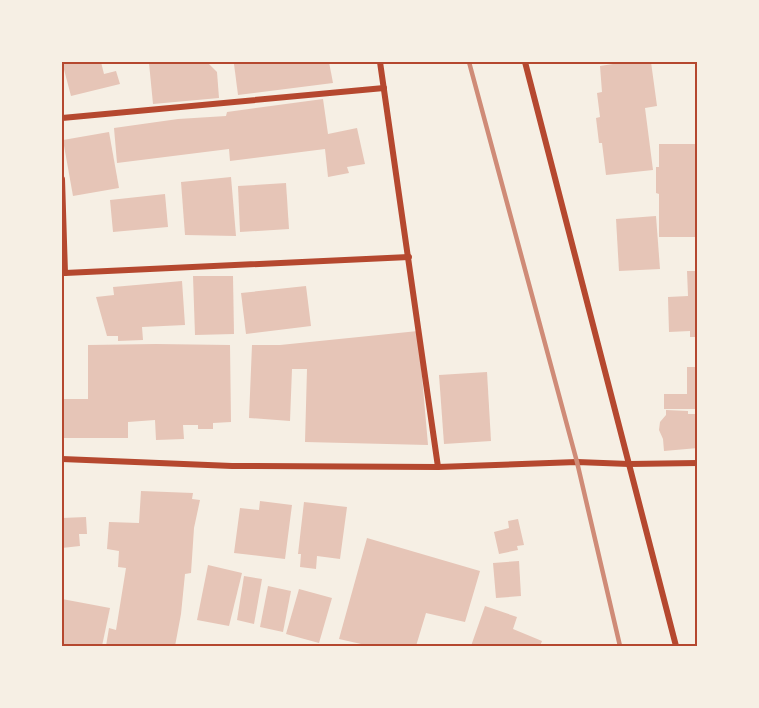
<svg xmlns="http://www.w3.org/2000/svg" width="759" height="708" font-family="Signika,sans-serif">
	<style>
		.building { fill: #e6c5b7 }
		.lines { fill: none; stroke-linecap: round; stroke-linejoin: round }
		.minor { stroke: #b5482f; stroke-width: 6 }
		.rail { stroke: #cf8b77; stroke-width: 4.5 }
		.neatline { fill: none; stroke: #b5482f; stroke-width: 2 }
	</style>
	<rect width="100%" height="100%" fill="#f6efe4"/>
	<g class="building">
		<polygon points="62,62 101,62 104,74 116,71 120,84 71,96"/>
		<polygon points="159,62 207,62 217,72 219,98 153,104 149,63"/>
		<polygon points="242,62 329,62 333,83 238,95 234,64"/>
		<polygon points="613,62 651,62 657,106 645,108 653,170 606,175 602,143 599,143 596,118 600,117 597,93 602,92 600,66 613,64"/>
		<polygon points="323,99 328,134 357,128 365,164 347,167 349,173 328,177 325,149 230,161 229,149 117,163 114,128 178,119 226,116 227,112"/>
		<polygon points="109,132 119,188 73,196 63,140"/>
		<polygon points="659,144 698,144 698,237 659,237 659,194 656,193 656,167 659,167"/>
		<polygon points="231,177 236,236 185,235 181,182"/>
		<polygon points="286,183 289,229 240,232 238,186"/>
		<polygon points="165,194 168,227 113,232 110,200"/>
		<polygon points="656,216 660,269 619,271 616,219"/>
		<polygon points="687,271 698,271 698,337 690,337 690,331 669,332 668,297 688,296"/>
		<polygon points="193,276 233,276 234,334 195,335"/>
		<polygon points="182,281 185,325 142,327 143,340 118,341 118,336 107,336 96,297 114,295 113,287"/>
		<polygon points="306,286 311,326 246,334 241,293"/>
		<polygon points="418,331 428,445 305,442 307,369 292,369 290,421 249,418 252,345 280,345"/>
		<polygon points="156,344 230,345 231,422 213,423 213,429 198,429 198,425 183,425 184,439 156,440 155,420 128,422 128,438 62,438 62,399 88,399 88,345"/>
		<polygon points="687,367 698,367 698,409 664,409 664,394 687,394"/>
		<polygon points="487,372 491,441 444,444 439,375"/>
		<polygon points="666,410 688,411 688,414 698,414 698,448 664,451 663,439 659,430 660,422 666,415"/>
		<polygon points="141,491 193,493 192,499 200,500 194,528 191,573 185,574 181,614 175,646 106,646 109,628 116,630 126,568 118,567 119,551 107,549 109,522 139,523"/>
		<polygon points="260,501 292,505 285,559 234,553 240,508 259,510"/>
		<polygon points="304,502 347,507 340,559 317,556 316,569 300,567 301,554 298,554"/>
		<polygon points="86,517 87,534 79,534 80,546 62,548 62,518"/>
		<polygon points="518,519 524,545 517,546 518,550 499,554 494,532 509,528 508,521"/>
		<polygon points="367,538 480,571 465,622 426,613 416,646 370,646 339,639"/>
		<polygon points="519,561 521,596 496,598 493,563"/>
		<polygon points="208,565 242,573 229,626 197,620"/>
		<polygon points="244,576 262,579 254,624 237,620"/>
		<polygon points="268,586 291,591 283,632 260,627"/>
		<polygon points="299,589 332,598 319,643 286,634"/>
		<polygon points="62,599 110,608 102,646 62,646"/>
		<polygon points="485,606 517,617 513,629 542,641 540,646 471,646"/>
	</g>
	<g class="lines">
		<g class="minor">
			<polyline points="380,62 438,467"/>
			<polyline points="525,62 676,646"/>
			<polyline points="62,118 384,88"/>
			<polyline points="62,179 65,273 62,273"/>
			<polyline points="65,273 409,257"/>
			<polyline points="62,459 232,466 438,467 577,462 629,464 698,463"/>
		</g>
		<polyline class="rail" points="469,62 577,462 620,646"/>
	</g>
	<rect width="759" height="708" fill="none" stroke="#f6efe4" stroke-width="126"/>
	<rect x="63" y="63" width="633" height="582" class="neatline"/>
</svg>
